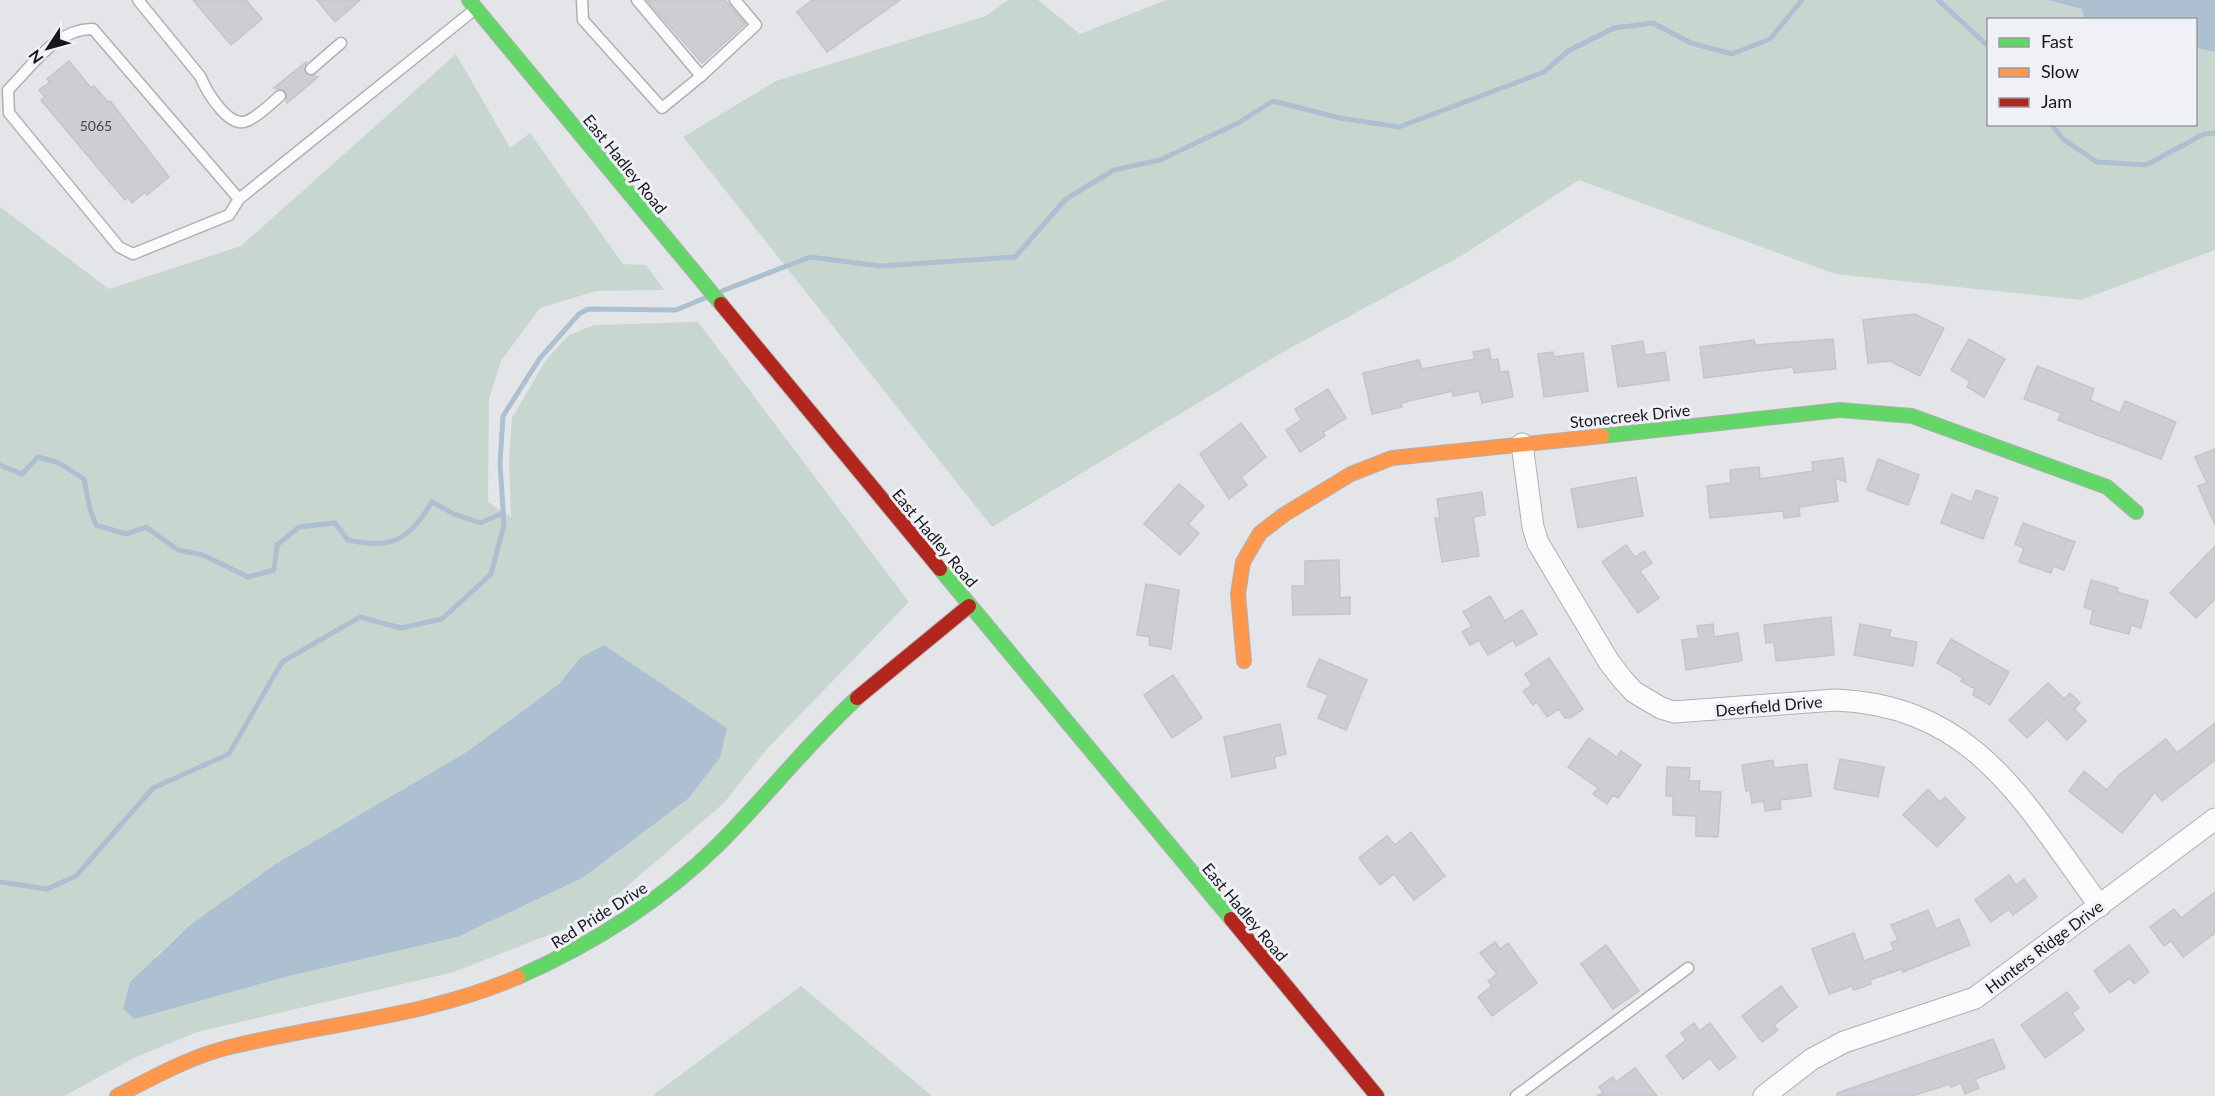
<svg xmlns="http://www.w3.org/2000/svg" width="2215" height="1096" font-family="Lato,sans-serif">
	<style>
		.green { fill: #c7d7cf; fill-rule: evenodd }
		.water { fill: #adc0d2 }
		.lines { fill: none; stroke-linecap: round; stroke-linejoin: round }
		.stream { stroke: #adc0d2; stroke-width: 5 }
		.building { fill: #d0ccd3; stroke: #c5c5c7; stroke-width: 1.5 }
		.lane-casing { stroke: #afb0b2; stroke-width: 13 }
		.street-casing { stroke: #afb0b2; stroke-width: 23 }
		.fast-casing { stroke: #afb0b2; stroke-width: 16 }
		.slow-casing { stroke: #afb0b2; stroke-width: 16 }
		.jam-casing { stroke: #afb0b2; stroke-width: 16 }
		.lane { stroke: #fbfbfc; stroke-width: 10 }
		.street { stroke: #fbfbfc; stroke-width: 21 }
		.fast { stroke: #63d668; stroke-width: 14 }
		.slow { stroke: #ff974d; stroke-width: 14 }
		.jam { stroke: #b3261e; stroke-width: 14 }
		.labels { text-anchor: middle; stroke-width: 6; stroke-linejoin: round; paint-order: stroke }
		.number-label { font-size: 14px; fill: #46464a }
		.street-label { font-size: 16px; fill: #161719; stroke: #eff1f7 }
	</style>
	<rect width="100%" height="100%" fill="#e4e5e8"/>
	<g class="green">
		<polygon points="1008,0 1038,0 1080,34 1166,0 2047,0 2082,9 2091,19 1988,20 1988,124 2196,124 2196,48 2215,52 2215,250 2081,300 1835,274 1579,180 1461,256 1283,352 992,527 683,137 776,81 986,16"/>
		<path d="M 456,54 L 510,148 L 530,133 L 623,264 L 646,265 L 664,290 L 596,291 L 540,308 L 501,361 L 489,399 L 488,502 L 511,517 L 509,458 L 512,418 L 546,360 L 569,335 L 594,325 L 698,322 L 909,602 L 766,750 L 724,803 L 589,919 L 454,972 L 197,1032 L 134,1058 L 64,1096 L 0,1096 L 0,207 L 109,289 L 241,246 ZM 580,658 L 720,758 L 689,798 L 584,877 L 293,975 L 135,1019 L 156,956 L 191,924 L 277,863 L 465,753 L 559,684 Z"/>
		<polygon points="801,986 932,1096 654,1096 656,1093"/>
	</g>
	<g class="water">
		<polygon points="2047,0 2215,0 2215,52 2196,48 2196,20 2084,19 2082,9"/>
		<polygon points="604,645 727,728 720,758 689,798 584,877 457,937 293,975 135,1019 123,1009 130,982 191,924 277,863 465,753 559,684 580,658"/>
	</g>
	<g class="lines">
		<g class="stream">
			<polyline points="1938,0 1988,46"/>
			<polyline points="2051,124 2063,139 2097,162 2146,165 2204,134 2215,133"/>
			<polyline points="722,291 810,257 881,266 1015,257 1066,199 1114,170 1160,160 1240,122 1273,101 1340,118 1399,127 1544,72 1568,51 1614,28 1653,23 1691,43 1732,54 1770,39 1802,0"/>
			<path d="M 0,465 L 22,474 L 38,457 L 59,463 L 84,479 L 90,509 L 96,525 L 126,534 L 146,527 L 178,550 L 203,555 L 248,577 L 274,570 L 277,545 L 299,527 L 335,523 L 348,540 C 392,550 409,540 432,502 L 454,514 L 480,523 L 503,513"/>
			<polyline points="0,882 47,889 76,876 153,788 229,754 282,662 360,617 401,628 442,619 491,574 504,525 500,463 503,416 540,358 579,314 588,309 676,310 705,298"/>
		</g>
	</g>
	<g class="building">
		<polygon points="193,0 246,0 262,19 231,45"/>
		<polygon points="317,0 360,0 335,22"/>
		<polygon points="647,0 725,0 745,24 702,63"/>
		<polygon points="812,0 900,0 827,52 797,12"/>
		<polygon points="69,61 91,88 94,86 108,102 110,101 169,177 147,195 145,192 132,203 127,197 125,200 41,100 45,97 39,90 50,82 47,79"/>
		<polygon points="306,62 305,73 318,77 287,103 285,91 274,88"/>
		<polygon points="1915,314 1944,328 1920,376 1890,361 1868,363 1863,320"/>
		<polygon points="1833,339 1836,369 1794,373 1793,367 1704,378 1700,347 1754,340 1755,345"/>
		<polygon points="1969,339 2005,359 1984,397 1967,387 1970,381 1951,370"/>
		<polygon points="1643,341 1645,355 1665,352 1669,380 1618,387 1612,346"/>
		<polygon points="1489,349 1491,360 1498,359 1500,372 1508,371 1513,397 1482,403 1479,391 1453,396 1452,391 1401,403 1402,407 1372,414 1363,373 1419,360 1422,369 1475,359 1473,352"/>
		<polygon points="1553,352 1554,357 1583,353 1588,391 1544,397 1538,354"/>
		<polygon points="2037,366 2094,389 2090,400 2120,413 2125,401 2176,422 2161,459 2058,420 2061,413 2024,399"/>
		<polygon points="1328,389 1346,418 1323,432 1325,436 1300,452 1286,430 1301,420 1295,409"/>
		<polygon points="1241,423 1266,457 1241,477 1247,485 1229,499 1200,454"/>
		<polygon points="2215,449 2215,525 2198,486 2207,483 2195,457"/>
		<polygon points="1843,458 1846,482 1835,478 1838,501 1799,507 1800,516 1784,518 1783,511 1710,518 1707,486 1731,483 1730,470 1759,467 1760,479 1813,471 1812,462"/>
		<polygon points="1878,459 1919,475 1908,505 1867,490"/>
		<polygon points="1636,477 1643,516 1578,528 1571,489"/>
		<polygon points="1179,484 1204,506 1188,524 1199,533 1180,555 1144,524"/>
		<polygon points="1976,490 1998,498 1983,539 1941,523 1952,494 1972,502"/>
		<polygon points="1482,492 1485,515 1473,517 1479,556 1442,562 1435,518 1440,518 1437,499"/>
		<polygon points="2023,523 2075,542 2064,570 2053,566 2051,573 2019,562 2024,548 2015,544"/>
		<polygon points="1626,545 1635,557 1644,551 1652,563 1640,571 1659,598 1638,613 1602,562"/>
		<polygon points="2215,546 2215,599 2196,618 2170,593"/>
		<polygon points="1339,560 1340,598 1350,597 1350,614 1293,615 1292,586 1305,586 1305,561"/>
		<polygon points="2091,580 2118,588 2117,592 2148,601 2141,628 2131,625 2129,634 2090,624 2093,610 2084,607"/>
		<polygon points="1146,584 1179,590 1171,649 1149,645 1150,637 1137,635"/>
		<polygon points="1490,596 1505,621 1522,610 1537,634 1516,646 1513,640 1488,655 1479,640 1470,645 1462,632 1472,626 1463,612"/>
		<polygon points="1831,617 1834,655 1776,661 1774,642 1766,643 1764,625"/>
		<polygon points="1713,624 1714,637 1738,633 1742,661 1686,670 1682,640 1699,638 1697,626"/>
		<polygon points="1860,624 1891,630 1889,637 1917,642 1913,666 1854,655"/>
		<polygon points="1951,639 2009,672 1990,705 1973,695 1975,689 1961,681 1963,678 1937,663"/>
		<polygon points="1549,658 1583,709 1570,718 1565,718 1559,709 1547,717 1537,702 1533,705 1523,691 1532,685 1525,674"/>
		<polygon points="1319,659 1367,680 1346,730 1318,718 1328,695 1307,686"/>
		<polygon points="1173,675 1202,718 1172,738 1144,695"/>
		<polygon points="2048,683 2064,699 2070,693 2080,703 2074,709 2086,721 2067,740 2047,719 2027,738 2009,720"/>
		<polygon points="2215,723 2215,760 2162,801 2155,792 2122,833 2069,791 2084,771 2107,790 2119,775 2166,739 2177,753"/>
		<polygon points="1280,724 1286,754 1274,757 1276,768 1232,777 1224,737"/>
		<polygon points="1589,738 1617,757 1621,751 1641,765 1618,798 1613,795 1607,804 1593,794 1598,788 1568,767"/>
		<polygon points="1840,759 1884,767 1878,797 1834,789"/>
		<polygon points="1773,760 1774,768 1807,764 1811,796 1780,800 1781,809 1765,811 1764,801 1752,803 1750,790 1746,791 1742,765"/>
		<polygon points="1667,767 1690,768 1689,781 1700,781 1699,791 1721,792 1718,837 1696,836 1696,816 1673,815 1673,796 1666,796"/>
		<polygon points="1928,789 1940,802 1945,797 1965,818 1937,847 1903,815"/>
		<polygon points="1411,832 1445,876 1414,900 1394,874 1380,885 1359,858 1387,836 1395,845"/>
		<polygon points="2009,875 2016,885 2024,879 2037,897 2013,915 2009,909 1991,922 1975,900"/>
		<polygon points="2215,892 2215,933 2183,957 2171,941 2164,946 2150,927 2174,909 2181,918"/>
		<polygon points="1928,910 1936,929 1959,919 1970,945 1903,972 1902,969 1870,980 1871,984 1854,990 1852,986 1829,994 1812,949 1854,933 1864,961 1894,950 1891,943 1898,940 1891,925"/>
		<polygon points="1495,942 1500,949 1508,943 1537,983 1492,1016 1478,997 1492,986 1488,981 1497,974 1480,953"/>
		<polygon points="1606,945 1639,991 1613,1009 1581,964"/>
		<polygon points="2129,945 2149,972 2134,984 2130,978 2110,993 2094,971"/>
		<polygon points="1781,986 1797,1007 1774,1025 1778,1030 1762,1042 1742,1016"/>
		<polygon points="2067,992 2079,1008 2072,1013 2084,1030 2045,1058 2021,1025"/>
		<polygon points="1694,1023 1699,1031 1710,1023 1736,1057 1719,1070 1710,1058 1683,1079 1666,1056 1686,1040 1681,1033"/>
		<polygon points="1993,1039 2005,1068 1975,1079 1979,1088 1965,1094 1961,1083 1951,1087 1950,1084 1912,1096 1837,1096 1837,1093"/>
		<polygon points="1635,1068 1657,1096 1597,1096 1603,1092 1599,1087 1613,1077 1616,1082"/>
	</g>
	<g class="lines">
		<g class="lane-casing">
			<g id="lane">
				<path d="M 138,0 L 200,76 C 206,90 228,129 247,121 C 259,116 270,104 280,96"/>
				<polyline points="582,0 583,20 662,108 701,76 637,0"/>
				<polyline points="311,69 341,43"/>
				<polyline points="701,76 756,25 735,0"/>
				<path d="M 239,199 L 93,29 C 57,28 32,66 8,90 L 9,113 L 119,247 L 133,254 L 229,215 L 239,199 L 474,10"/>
				<polyline points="1516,1096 1688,968"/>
			</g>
		</g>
		<g class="street-casing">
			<g id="street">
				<path d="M 1522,444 L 1533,527 L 1538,543 L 1609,662 L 1623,680 L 1634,692 L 1661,708 L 1674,712 L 1835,700 C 1977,706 2024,804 2100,906"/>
				<polyline points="1764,1096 1812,1059 1844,1042 1975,998 2215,819"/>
			</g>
		</g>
		<g class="fast-casing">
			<g id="fast">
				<polyline points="469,0 721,304"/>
				<polyline points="1602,436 1840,410 1912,416 2107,487 2136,512"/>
				<polyline points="940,569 1231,919"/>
				<path d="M 518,977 C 591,945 662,900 719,844 C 766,797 807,744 857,698"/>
			</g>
		</g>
		<g class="slow-casing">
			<g id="slow">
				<polyline points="1244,661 1238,594 1243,562 1260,533 1285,514 1351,474 1392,458 1602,436"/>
				<path d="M 117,1096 C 154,1077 193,1055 234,1046 C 329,1023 428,1016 518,977"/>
			</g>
		</g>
		<g class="jam-casing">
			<g id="jam">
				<polyline points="721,304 940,569"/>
				<polyline points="857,698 969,606"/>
				<polyline points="1231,919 1377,1096"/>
			</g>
		</g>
		<use href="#lane" class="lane"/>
		<use href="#street" class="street"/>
		<use href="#fast" class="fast"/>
		<use href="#slow" class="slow"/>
		<use href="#jam" class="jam"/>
	</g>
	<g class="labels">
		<g class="number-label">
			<text x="96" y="131">5065</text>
		</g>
		<g class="street-label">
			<text transform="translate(625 164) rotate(51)" y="6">East Hadley Road</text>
			<text transform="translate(1630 416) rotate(-6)" y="6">Stonecreek Drive</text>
			<text transform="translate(935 538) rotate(50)" y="6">East Hadley Road</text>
			<text transform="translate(1769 706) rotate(-5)" y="6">Deerfield Drive</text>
			<text transform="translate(1245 912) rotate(50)" y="6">East Hadley Road</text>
			<text transform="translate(599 915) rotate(-32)" y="6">Red Pride Drive</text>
			<text transform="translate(2044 947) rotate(-37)" y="6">Hunters Ridge Drive</text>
		</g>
	</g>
	<rect x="1987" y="18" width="210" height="108" fill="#eff1f7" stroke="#989a9e" stroke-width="1.5"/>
	<rect x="1999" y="38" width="30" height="9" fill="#63d668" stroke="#989a9e" stroke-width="1.5"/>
	<text x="2041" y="48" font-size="18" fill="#161719">Fast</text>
	<rect x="1999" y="68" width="30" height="9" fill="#ff974d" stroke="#989a9e" stroke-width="1.5"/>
	<text x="2041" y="78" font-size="18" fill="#161719">Slow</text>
	<rect x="1999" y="98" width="30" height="9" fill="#b3261e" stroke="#989a9e" stroke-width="1.5"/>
	<text x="2041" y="108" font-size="18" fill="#161719">Jam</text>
	<g transform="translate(48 48) rotate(234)" stroke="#eff1f7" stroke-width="4.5" paint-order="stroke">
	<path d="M0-4.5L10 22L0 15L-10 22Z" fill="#161719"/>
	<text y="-9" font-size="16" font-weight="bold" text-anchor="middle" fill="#161719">N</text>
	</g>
</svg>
